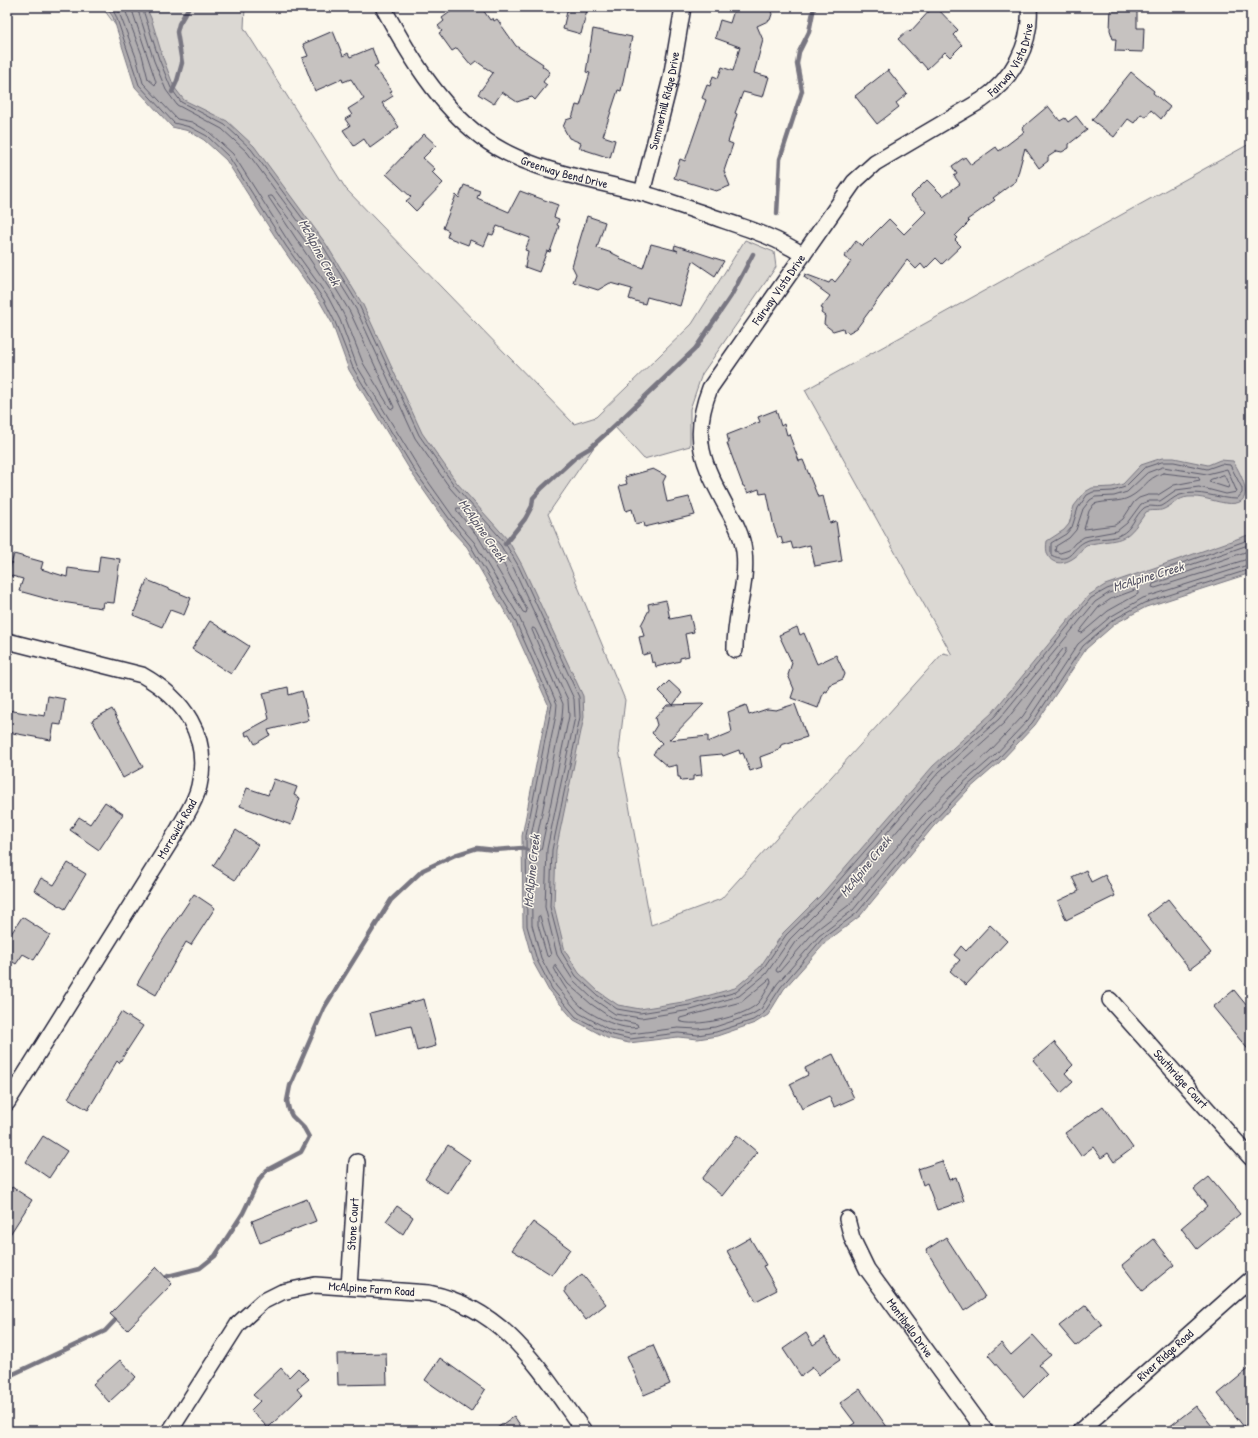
<svg xmlns="http://www.w3.org/2000/svg" width="1258" height="1438" font-family="'Patrick Hand',sans-serif">
	<style>
		.green { fill: #dbd8d3; stroke: #7e7d87 }
		.water { fill: #b1aeb0; stroke: #787681 }
		.lines { fill: none; stroke-linecap: round; stroke-linejoin: round }
		.shore { stroke: #5b5a6a; stroke-width: 1 }
		.stream { stroke: #787681; stroke-width: 4.5 }
		.building { fill: #c6c2c0; stroke: #22223b }
		.minor-casing { stroke: #22223b; stroke-width: 18 }
		.minor { stroke: #fbf7ec; stroke-width: 15 }
		.labels { text-anchor: middle; stroke-width: 3; stroke-linejoin: round; paint-order: stroke }
		.street-label { font-size: 12px; fill: #22223b; stroke: #fbf7ec }
		.water-label { font-size: 13px; font-style: italic; fill: #545364; stroke: #fbf7ec }
	</style>
	<rect width="100%" height="100%" fill="#fbf7ec"/>
	<filter id="ink" filterUnits="userSpaceOnUse"><feTurbulence type="fractalNoise" baseFrequency=".025" numOctaves="2"/><feDisplacementMap in="SourceGraphic" scale="8" xChannelSelector="R" yChannelSelector="G"/><feConvolveMatrix kernelMatrix="1 2 1 2 8 2 1 2 1" color-interpolation-filters="sRGB"/></filter>
	<g filter="url(#ink)">
		<polygon class="green" points="102,7 245,7 244,28 346,189 574,424 596,417 692,324 745,240 774,252 776,267 702,374 690,409 690,446 644,459 614,426 596,444 548,514 625,700 619,750 651,925 721,899 943,653 952,655 805,390 1251,143 1251,562 1142,587 754,1004 663,1020 589,999 532,906 569,678 258,183 160,85"/>
		<g class="water">
			<polygon points="106,7 146,7 151,18 163,58 174,87 184,100 227,121 254,146 326,244 363,305 422,433 457,483 508,540 522,565 583,696 584,717 556,850 554,906 565,951 579,973 599,992 618,1005 640,1009 689,1001 735,988 760,967 783,933 821,895 933,766 992,713 1089,595 1105,585 1251,534 1251,573 1146,607 1116,623 1086,649 1035,725 1000,762 968,790 933,827 860,916 826,942 784,989 768,1015 755,1023 717,1036 698,1039 678,1037 629,1043 607,1038 574,1020 549,991 533,962 523,926 522,836 548,704 511,622 467,547 452,531 413,475 349,370 332,323 320,302 283,249 226,160 204,140 189,131 172,127 135,87 113,17"/>
			<path d="M 1162,458 L 1174,458 L 1208,465 L 1220,460 L 1233,461 C 1243,477 1258,508 1225,503 C 1212,501 1202,496 1188,497 C 1178,498 1173,505 1164,509 C 1158,512 1152,509 1146,512 C 1123,547 1121,537 1086,545 C 1082,549 1080,554 1075,557 C 1059,569 1043,562 1047,541 L 1064,530 L 1069,524 L 1074,506 L 1085,492 L 1092,488 L 1112,487 L 1123,484 L 1141,465 Z"/>
		</g>
		<g class="lines">
			<g class="shore">
				<polyline points="111,7 116,16 139,85 174,123 190,127 207,136 229,157 286,246 324,300 335,322 353,368 416,473 456,528 470,545 515,620 552,704 526,836 527,926 537,960 552,989 576,1017 609,1034 630,1039 678,1033 698,1035 716,1032 753,1020 764,1013 781,987 822,939 857,913 930,825 965,788 998,759 1032,723 1083,646 1113,620 1144,603 1251,569"/>
				<polyline points="117,7 136,57 143,83 177,119 192,122 209,132 233,154 290,244 328,297 340,320 357,366 420,470 459,525 474,542 519,617 557,704 556,715 531,836 532,925 541,958 556,986 579,1013 610,1030 630,1034 678,1028 698,1029 715,1027 751,1015 761,1009 777,984 819,936 853,910 926,821 962,784 994,756 1028,720 1078,644 1110,617 1143,598 1251,564"/>
				<polyline points="124,7 142,55 148,79 155,85 156,82 131,7"/>
				<polyline points="137,7 154,61 166,90 177,105 222,129 247,152 319,249 356,309 415,438 450,488 501,546 514,569 574,699 575,717 547,849 545,907 557,955 573,980 593,999 615,1014 641,1018 691,1010 739,996 766,974 790,939 828,901 939,772 999,719 1095,602 1109,593 1251,544"/>
				<polyline points="142,7 159,59 171,88 181,102 225,125 251,149 323,246 360,307 419,435 454,485 505,543 519,567 579,697 580,717 552,850 550,907 562,953 576,976 597,995 617,1009 640,1013 690,1005 736,992 762,970 786,935 824,898 936,769 995,716 1091,598 1107,589 1251,539"/>
				<polygon points="269,196 272,196 314,253 350,312 394,407 393,409 390,408 363,363 345,317 333,294 269,198"/>
				<path d="M 1162,462 L 1174,462 L 1207,469 L 1221,464 L 1230,465 L 1242,488 L 1242,493 L 1237,499 C 1217,499 1200,489 1180,495 C 1173,497 1168,503 1162,506 C 1156,508 1150,504 1144,508 C 1134,516 1133,529 1120,535 C 1109,541 1094,536 1084,542 C 1071,549 1071,565 1051,555 L 1051,543 L 1066,534 L 1072,527 L 1078,508 L 1087,495 L 1093,492 L 1113,491 L 1125,487 L 1144,468 Z"/>
				<polygon points="1163,467 1207,474 1227,469 1237,492 1226,494 1199,487 1176,490 1160,501 1149,501 1141,504 1127,523 1117,531 1084,537 1075,543 1069,550 1060,553 1055,551 1056,546 1069,538 1076,530 1083,509 1090,500 1095,497 1114,496 1127,492 1147,473"/>
				<path d="M 1163,473 L 1198,477 L 1200,480 L 1174,485 L 1158,495 L 1148,495 L 1139,498 L 1134,502 L 1123,519 L 1115,525 L 1084,529 L 1089,511 L 1094,504 C 1106,500 1119,503 1130,497 C 1145,489 1145,479 1163,473 Z"/>
				<polygon points="1224,475 1229,485 1228,488 1209,482 1210,480"/>
				<polygon points="457,508 460,508 496,549 527,610 526,613 523,612 479,538 457,511"/>
				<polyline points="1251,550 1153,584 1152,587 1155,588 1251,558"/>
				<polygon points="1136,590 1138,592 1138,594 1108,611 1082,633 1079,632 1099,607 1111,599"/>
				<polygon points="533,628 535,629 568,700 569,716 541,850 539,851 537,850 537,837 562,717 563,704 532,630"/>
				<polygon points="1066,648 1066,651 1023,716 990,751 958,780 922,817 849,905 815,931 779,972 777,972 776,970 795,942 833,905 944,777 1004,723 1063,649"/>
				<polygon points="540,916 551,955 549,957 547,956 538,925 538,917"/>
				<path d="M 555,965 L 568,984 L 591,1004 L 613,1019 L 637,1024 L 638,1027 C 623,1031 595,1017 583,1008 C 571,998 561,982 554,968 Z"/>
				<path d="M 770,979 L 771,982 C 767,989 762,1000 756,1005 C 742,1017 694,1028 679,1021 L 680,1018 L 741,1002 Z"/>
			</g>
			<g class="stream">
				<polyline points="172,92 177,81 182,63 177,32 179,24 189,7"/>
				<polyline points="777,214 780,159 802,91 797,64 799,52 809,32 814,7"/>
				<polyline points="505,544 525,519 532,506 533,498 542,488 578,455 590,448 609,431 695,349 731,296 753,254"/>
				<polyline points="161,1281 168,1276 200,1268 215,1256 243,1213 260,1178 267,1170 301,1152 309,1137 304,1128 292,1116 289,1110 287,1101 290,1086 324,1008 391,900 423,870 455,855 477,848 495,850 522,848 527,850"/>
				<polyline points="7,1377 105,1331 120,1315"/>
			</g>
		</g>
		<g class="building">
			<polygon points="457,7 481,7 490,20 493,18 494,21 497,19 516,46 543,64 542,66 550,72 543,82 547,85 535,100 532,97 517,102 502,92 494,104 478,94 493,73 476,61 471,65 457,48 452,51 439,33 442,31 438,26 444,21 442,18"/>
			<polygon points="568,7 588,7 581,34 563,29"/>
			<polygon points="735,7 763,7 770,9 772,14 770,20 757,26 763,40 754,73 769,77 763,97 743,92 735,113 737,114 728,142 733,144 724,171 730,186 716,191 674,178 680,159 685,161 706,100 702,98 707,85 710,86 713,76 718,78 722,67 733,71 740,47 715,38 720,20 730,23"/>
			<polygon points="933,7 936,7 958,30 953,35 962,45 950,57 945,52 927,69 921,62 920,63 898,39 908,30 910,32"/>
			<polygon points="1111,7 1137,7 1137,28 1144,28 1143,52 1115,51 1116,39 1113,39 1110,30"/>
			<polygon points="593,29 632,37 621,91 618,90 603,136 615,140 610,158 579,148 581,143 569,138 563,127 566,120 572,118 576,105 580,106 590,73 586,72"/>
			<polygon points="333,31 343,56 348,53 350,57 372,48 378,64 374,66 392,91 390,92 393,96 382,103 399,127 370,148 364,139 354,146 343,130 350,126 345,119 352,115 348,109 364,99 351,79 343,82 342,79 315,91 302,58 308,56 303,44"/>
			<polygon points="888,70 907,94 896,103 899,107 877,124 855,96"/>
			<polygon points="1131,72 1154,91 1153,93 1170,107 1161,119 1151,110 1146,117 1141,114 1134,123 1128,119 1114,137 1092,120"/>
			<polygon points="1048,106 1060,121 1065,118 1068,122 1076,116 1087,130 1069,144 1069,148 1062,152 1057,151 1048,157 1048,161 1039,168 1025,148 1016,181 993,198 995,200 967,220 969,222 955,236 957,238 955,240 961,246 942,264 936,258 925,269 921,264 916,269 907,260 857,328 848,333 847,331 844,332 843,328 833,331 824,324 825,316 821,313 823,309 821,308 830,296 804,277 805,274 829,283 832,279 835,282 851,262 844,257 856,241 862,246 889,219 904,234 926,212 911,196 927,180 943,196 960,184 954,176 957,174 952,166 965,157 971,165 996,147 999,151 1024,132 1022,128"/>
			<polygon points="424,134 436,145 423,158 435,169 432,172 443,183 416,211 406,201 411,197 386,174"/>
			<polygon points="464,185 480,191 477,198 509,212 520,191 558,205 554,217 559,219 557,225 559,226 550,252 547,251 539,272 525,267 528,251 525,250 530,238 497,226 493,235 489,234 484,246 470,240 468,245 447,237 449,231 443,228 456,195 459,198"/>
			<polygon points="587,216 605,222 597,248 612,253 620,257 619,259 643,268 651,244 678,251 674,249 675,245 724,261 715,276 693,261 680,306 647,297 645,304 629,299 632,289 610,283 598,290 573,282 576,274 572,266"/>
			<polygon points="776,410 781,426 784,424 787,435 789,434 799,461 803,460 818,497 823,496 830,523 836,521 842,561 815,566 810,545 793,549 791,542 783,544 781,537 778,538 774,527 767,493 760,494 759,489 748,493 744,486 743,486 727,443 729,443 727,435 760,422 758,417"/>
			<polygon points="653,469 666,476 663,482 667,502 689,497 695,515 645,527 644,522 636,524 632,509 626,511 619,486 627,484 625,477"/>
			<polygon points="14,554 43,562 41,569 67,577 68,568 98,572 100,556 120,559 114,603 103,602 102,608 55,601 19,591 23,579 8,575"/>
			<polygon points="147,580 191,598 184,615 170,610 162,627 133,615"/>
			<polygon points="666,600 670,619 690,615 694,632 685,634 689,656 680,658 680,661 656,667 655,662 652,663 650,653 643,655 639,637 644,636 641,625 649,610 648,604"/>
			<polygon points="210,621 249,646 231,674 192,649"/>
			<polygon points="797,627 800,635 804,633 817,664 836,655 845,674 843,679 829,685 827,692 824,691 818,708 791,698 794,689 788,675 792,663 779,635"/>
			<polygon points="669,681 682,693 673,705 659,691"/>
			<polygon points="288,687 289,695 302,691 309,720 268,730 270,735 255,744 250,735 246,736 245,732 269,719 263,693"/>
			<polygon points="48,696 65,699 61,725 54,724 51,740 7,732 7,710 45,716"/>
			<polygon points="704,704 669,740 708,736 708,742 732,732 728,712 746,705 749,715 767,709 776,710 795,704 807,737 781,745 779,750 760,757 762,767 750,771 743,753 740,754 739,750 723,756 722,754 700,756 702,775 693,776 693,780 681,781 680,777 678,777 677,765 668,767 653,754 662,743 652,733 657,725 655,718 667,705"/>
			<polygon points="112,709 143,767 123,778 92,720"/>
			<polygon points="274,779 297,787 294,795 300,798 291,825 240,806 247,788 268,795"/>
			<polygon points="105,802 123,814 99,850 70,830 79,817 90,824"/>
			<polygon points="236,830 258,845 235,880 213,866"/>
			<polygon points="68,863 86,874 65,909 34,890 41,878 54,885"/>
			<polygon points="1086,870 1091,882 1105,875 1115,896 1066,920 1058,901 1079,891 1072,877"/>
			<polygon points="194,894 215,908 191,945 186,942 156,995 137,984 161,943"/>
			<polygon points="1168,899 1211,953 1190,969 1147,915"/>
			<polygon points="22,917 50,935 34,960 23,954 16,964 7,958 7,940"/>
			<polygon points="990,925 1007,941 966,985 950,971 960,960 954,955 961,946 966,951"/>
			<polygon points="1234,990 1251,1011 1251,1053 1213,1007"/>
			<polygon points="424,999 436,1046 417,1051 411,1026 376,1035 370,1013"/>
			<polygon points="121,1012 143,1026 119,1063 117,1061 88,1110 68,1098"/>
			<polygon points="1054,1042 1073,1065 1065,1073 1073,1082 1061,1093 1033,1060"/>
			<polygon points="833,1054 854,1098 834,1107 829,1096 802,1109 790,1084 808,1075 805,1068"/>
			<polygon points="1103,1106 1133,1148 1114,1162 1108,1153 1101,1158 1093,1147 1081,1156 1065,1133"/>
			<polygon points="737,1135 757,1152 722,1196 702,1179"/>
			<polygon points="43,1136 67,1151 49,1178 26,1162"/>
			<polygon points="448,1145 470,1160 448,1194 425,1179"/>
			<polygon points="942,1161 949,1180 956,1177 964,1201 937,1210 927,1183 923,1185 918,1169"/>
			<polygon points="1209,1177 1240,1214 1197,1249 1181,1228 1207,1206 1194,1189"/>
			<polygon points="12,1187 32,1200 7,1239 7,1194"/>
			<polygon points="307,1199 316,1221 260,1243 252,1221"/>
			<polygon points="397,1206 413,1217 403,1234 386,1221"/>
			<polygon points="533,1222 570,1249 552,1275 512,1250"/>
			<polygon points="946,1237 985,1297 964,1311 926,1250"/>
			<polygon points="750,1238 766,1265 763,1266 777,1290 756,1301 727,1251"/>
			<polygon points="1154,1239 1174,1265 1142,1291 1122,1265"/>
			<polygon points="156,1267 172,1284 127,1330 110,1314"/>
			<polygon points="582,1274 606,1304 586,1320 565,1292 565,1288"/>
			<polygon points="1086,1305 1102,1325 1076,1346 1059,1326"/>
			<polygon points="806,1333 813,1345 825,1337 840,1360 818,1375 813,1367 801,1376 783,1349"/>
			<polygon points="1033,1335 1051,1355 1039,1365 1047,1374 1024,1397 988,1355 1001,1343 1011,1355"/>
			<polygon points="653,1345 670,1384 644,1395 627,1356"/>
			<polygon points="386,1353 387,1384 338,1385 337,1354"/>
			<polygon points="440,1358 485,1390 471,1412 425,1380"/>
			<polygon points="120,1360 136,1377 109,1402 93,1384"/>
			<polygon points="1251,1367 1251,1422 1244,1427 1218,1394"/>
			<polygon points="281,1368 289,1377 298,1368 309,1379 297,1389 302,1395 268,1428 251,1410 260,1401 253,1395"/>
			<polygon points="860,1389 890,1431 843,1431 855,1423 840,1403"/>
			<polygon points="1196,1406 1216,1431 1164,1431"/>
			<polygon points="514,1416 524,1431 493,1431"/>
		</g>
		<g class="lines">
			<g class="minor-casing">
				<g id="minor">
					<path id="s1" d="M 384,9 C 409,55 438,104 480,136 C 525,171 588,178 642,193 C 663,199 684,207 705,214 C 739,226 773,235 803,255"/>
					<path id="s2" d="M 642,193 L 671,78 L 683,7"/>
					<path d="M 7,641 L 142,675 C 183,698 211,736 199,786 C 196,801 186,815 179,828 L 7,1103"/>
					<path id="s3" d="M 735,650 C 734,616 748,585 744,551 C 742,535 735,522 727,508 C 703,463 690,439 710,388 L 854,182 L 875,163 L 982,100 C 1012,79 1032,45 1029,7"/>
					<path id="s4" d="M 1110,1000 L 1251,1158"/>
					<path id="s5" d="M 847,1219 L 852,1238 L 867,1269 L 985,1431"/>
					<path id="s6" d="M 349,1287 L 357,1162"/>
					<path id="s7" d="M 170,1431 L 238,1324 L 262,1302 L 282,1292 L 315,1285 L 429,1293 C 507,1309 540,1371 584,1431"/>
					<path id="s8" d="M 1080,1431 L 1251,1279"/>
				</g>
			</g>
			<use href="#minor" class="minor"/>
		</g>
	</g>
	<g class="labels">
		<g class="street-label">
			<text dy="4" stroke="none"><textPath href="#s3" startOffset="728">Fairway Vista Drive</textPath></text>
			<text dy="4" stroke="none"><textPath href="#s2" startOffset="95">Summerhill Ridge Drive</textPath></text>
			<text dy="4" stroke="none"><textPath href="#s1" startOffset="253">Greenway Bend Drive</textPath></text>
			<text dy="4" stroke="none"><textPath href="#s3" startOffset="393">Fairway Vista Drive</textPath></text>
			<text transform="translate(177 829) rotate(-60)" y="4">Morrowick Road</text>
			<text dy="4" stroke="none"><textPath href="#s4" startOffset="106">Southridge Court</textPath></text>
			<text dy="4" stroke="none"><textPath href="#s6" startOffset="63">Stone Court</textPath></text>
			<text dy="4" stroke="none"><textPath href="#s7" startOffset="272">McAlpine Farm Road</textPath></text>
			<text dy="4" stroke="none"><textPath href="#s5" startOffset="127">Montibello Drive</textPath></text>
			<text dy="4" stroke="none"><textPath href="#s8" startOffset="114">River Ridge Road</textPath></text>
		</g>
		<g class="water-label">
			<text transform="translate(320 252) rotate(62)" y="5">McAlpine Creek</text>
			<text transform="translate(483 530) rotate(55)" y="5">McAlpine Creek</text>
			<text transform="translate(1148 576) rotate(-17)" y="5">McAlpine Creek</text>
			<text transform="translate(865 866) rotate(-51)" y="5">McAlpine Creek</text>
			<text transform="translate(531 871) rotate(-84)" y="5">McAlpine Creek</text>
		</g>
	</g>
	<rect width="1258" height="1438" fill="none" stroke="#fbf7ec" stroke-width="24"/>
	<rect x="12" y="12" width="1234" height="1414" fill="none" stroke="#22223b" stroke-width="1.5" filter="url(#ink)"/>
</svg>
